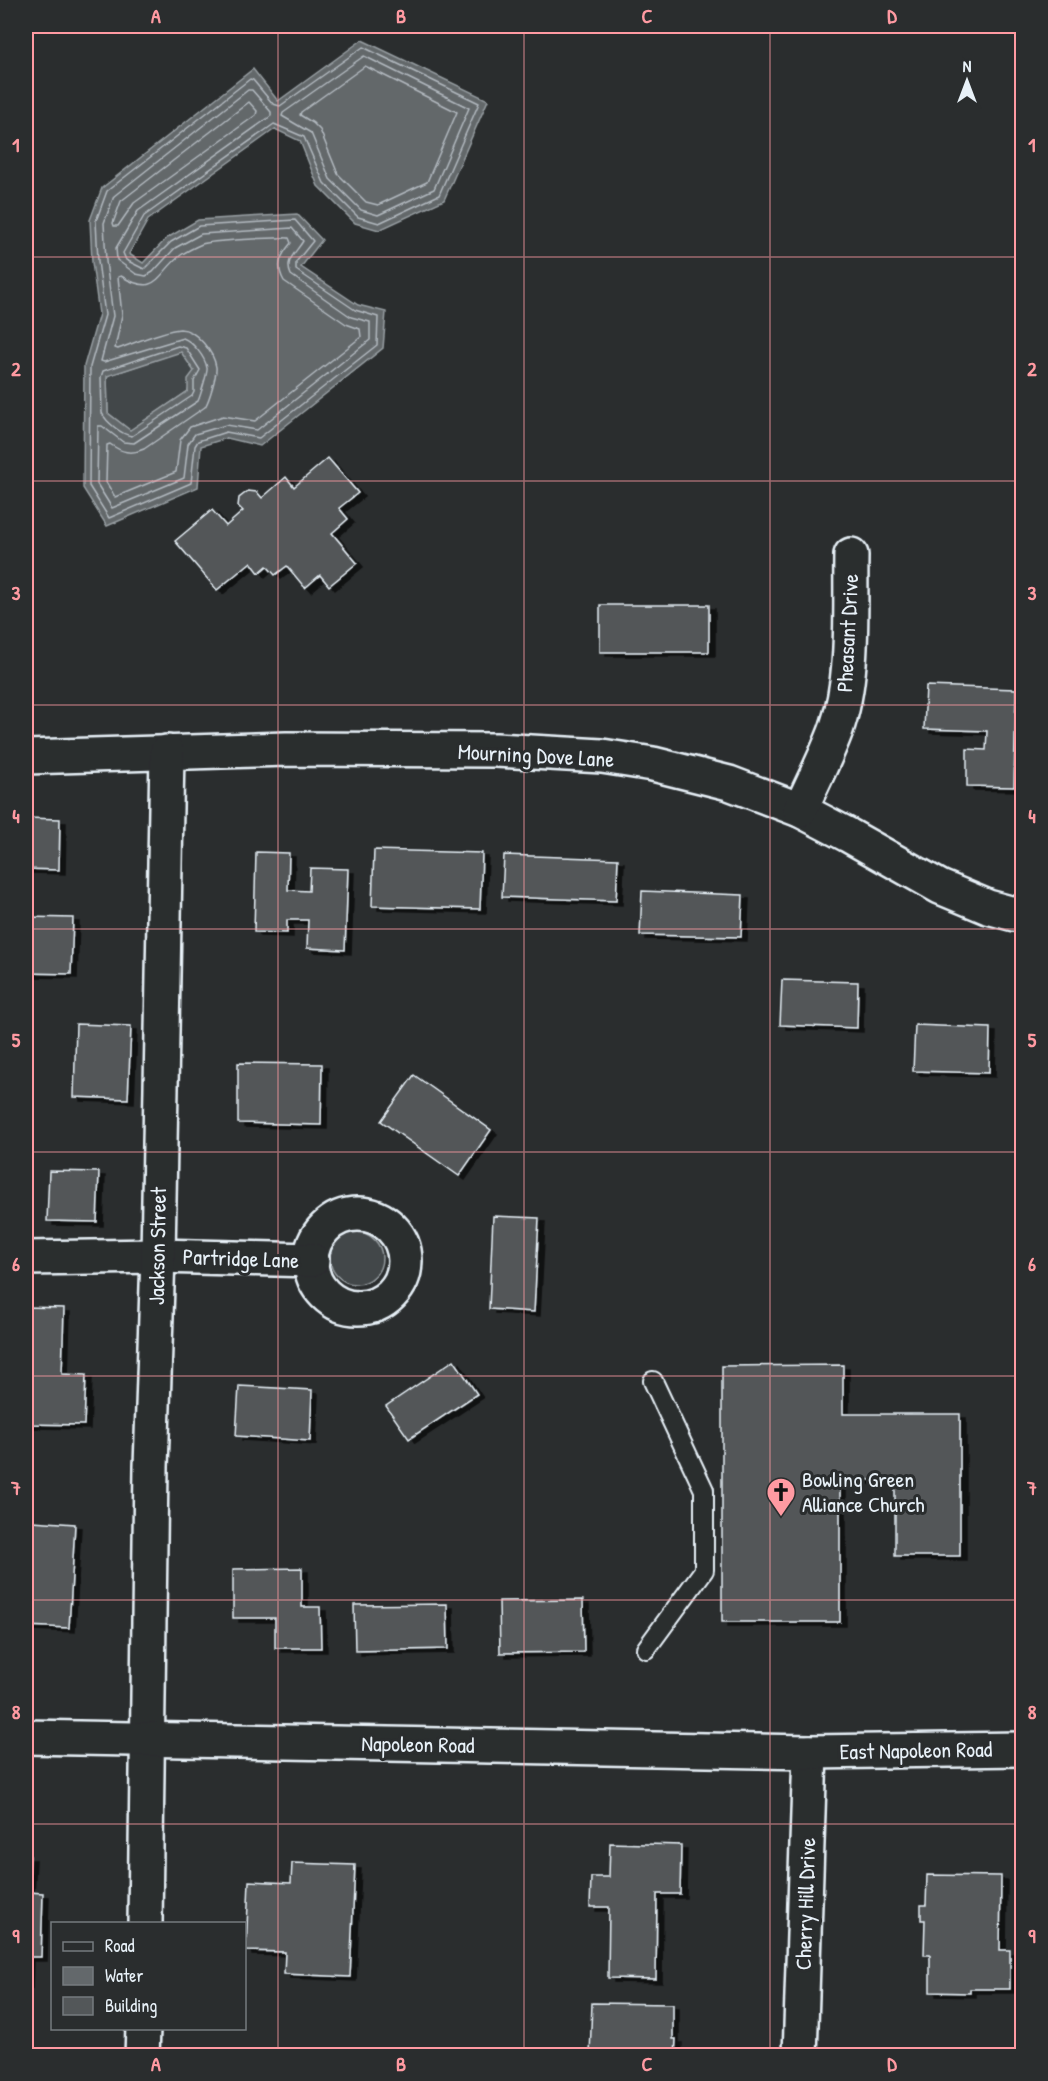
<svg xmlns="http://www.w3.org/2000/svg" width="1048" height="2081" font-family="'Patrick Hand',sans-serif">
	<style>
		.green { fill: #424648; stroke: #959ca0; stroke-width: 1.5 }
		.water { fill: #63686b; stroke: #989fa3; stroke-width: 1.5; fill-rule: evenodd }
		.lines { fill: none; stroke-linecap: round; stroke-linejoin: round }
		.shore { stroke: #b3bac0; stroke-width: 1.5 }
		.building { fill: #535759; stroke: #e8f1f8; stroke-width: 1.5; filter: url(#shadow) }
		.lane-casing { stroke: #e8f1f8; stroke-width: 22 }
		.street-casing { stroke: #e8f1f8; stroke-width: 38 }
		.secondary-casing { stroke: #e8f1f8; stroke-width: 38 }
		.lane { stroke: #2a2d2e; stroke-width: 18 }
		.street { stroke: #2a2d2e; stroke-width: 33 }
		.secondary { stroke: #2a2d2e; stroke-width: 33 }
		.grid { fill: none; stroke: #ff9aa2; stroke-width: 1.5; stroke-opacity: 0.55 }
		.labels { text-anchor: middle; stroke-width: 6; stroke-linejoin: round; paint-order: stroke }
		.street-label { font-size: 22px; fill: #e8f1f8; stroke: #2a2d2e }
		.poi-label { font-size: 22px; fill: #e8f1f8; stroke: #2a2d2e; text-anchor: start }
		.neatline { fill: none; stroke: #ff9aa2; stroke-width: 2 }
		.grid-label { font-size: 20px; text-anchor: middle; font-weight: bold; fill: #ff9aa2 }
	</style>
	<defs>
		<filter id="shadow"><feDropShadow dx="6" dy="4" stdDeviation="0" flood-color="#0009"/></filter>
	</defs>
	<rect width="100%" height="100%" fill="#2a2d2e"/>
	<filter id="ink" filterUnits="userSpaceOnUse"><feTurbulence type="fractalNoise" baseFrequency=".0167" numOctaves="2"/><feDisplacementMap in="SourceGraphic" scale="12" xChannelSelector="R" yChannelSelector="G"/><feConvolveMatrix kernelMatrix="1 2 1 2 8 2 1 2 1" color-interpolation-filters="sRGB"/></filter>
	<g filter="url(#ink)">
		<g class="green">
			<polygon points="181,351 194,371 188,391 130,431 108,413 107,376"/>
			<circle cx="356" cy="1258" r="26"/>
		</g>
		<path class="water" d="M 362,40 L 488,100 L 444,200 L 379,230 L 355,223 L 318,186 L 300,141 L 275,129 L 148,220 L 129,254 L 143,263 L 167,238 L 198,220 L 297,214 L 322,240 L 301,267 L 358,305 L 386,312 L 383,348 L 260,446 L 227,438 L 201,446 L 198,487 L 107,526 L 83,488 L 84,366 L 99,314 L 92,262 L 90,220 L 102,188 L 253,69 L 278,101 ZM 181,352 L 194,371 L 188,379 L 188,391 L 130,430 L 108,413 L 107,376 Z"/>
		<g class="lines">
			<g class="shore">
				<polygon points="363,47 479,103 439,195 379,223 358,217 324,183 304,137 274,124 144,216 123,253 126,260 144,269 171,242 199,226 295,220 313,241 296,262 296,270 355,310 378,317 377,345 259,438 226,432 198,441 195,446 191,483 109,518 89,486 90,367 105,315 98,261 96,221 107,191 250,79 253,80 273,104 280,106"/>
				<polygon points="364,56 469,108 434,189 378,215 361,210 330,179 311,133 282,116 283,113"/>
				<polygon points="365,66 457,112 427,182 378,205 366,202 338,174 320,130 313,123 300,115 301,112"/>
				<path d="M 248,90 L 252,90 L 271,112 L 271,116 L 138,211 L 116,248 L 117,260 L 136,274 L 146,276 L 153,272 L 175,248 L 201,234 L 292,228 L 303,241 C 296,253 284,260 291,275 L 351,317 L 370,322 L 370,340 L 257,430 L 226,425 L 195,434 L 188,444 L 184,478 L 112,508 L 97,484 L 98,426 L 102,426 L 123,442 L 134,443 L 198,401 C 200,397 208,371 207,368 C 205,357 193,342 183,338 L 104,362 L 101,361 L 113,316 L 106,261 L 104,223 L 114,196 Z"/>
				<polygon points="249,102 257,111 256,115 134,203 118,226 114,226 113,223 121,201"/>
				<path d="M 289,238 L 291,243 C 281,255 275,265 284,281 L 346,324 L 360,329 L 361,337 L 255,421 L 223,416 L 190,427 L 180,440 L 176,472 L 115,497 L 106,482 L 107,445 L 110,444 C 121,452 131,455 144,449 L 205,407 C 209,401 217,375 216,367 C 214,353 196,329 180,329 C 164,330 134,343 118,349 L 115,348 L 122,315 L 118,277 L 121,276 C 157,298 157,274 181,255 C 187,251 195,247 202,244 C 209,241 278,237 289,238 Z"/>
				<path d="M 178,346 L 186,348 L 200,370 L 194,381 L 194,392 L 192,396 L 132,436 C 122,435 106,422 102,413 L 101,377 L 103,371 Z"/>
			</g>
		</g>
		<g class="building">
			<polygon points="328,458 358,493 339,508 348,519 332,533 357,563 329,586 320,575 305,588 287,566 275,575 267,566 259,573 251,562 217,590 175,541 212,510 226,526 243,511 238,506 239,498 248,491 257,492 262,498 286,477 294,487"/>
			<rect x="600" y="605" width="109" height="47"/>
			<polygon points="926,686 1016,689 1014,787 967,786 967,749 986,750 987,731 924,729"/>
			<polygon points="26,818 60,819 59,870 26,869"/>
			<polygon points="374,850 482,853 480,909 372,906"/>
			<polygon points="256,852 289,853 288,890 309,891 310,868 348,869 345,950 307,948 308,920 287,920 287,933 254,932"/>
			<polygon points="504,855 618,859 616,901 502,897"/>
			<polygon points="642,891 743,895 741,937 640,935"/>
			<polygon points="26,917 73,918 71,974 26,973"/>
			<polygon points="782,980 858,982 857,1028 780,1025"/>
			<polygon points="76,1024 131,1026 128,1099 74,1097"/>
			<polygon points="915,1025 990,1028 989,1073 913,1071"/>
			<polygon points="238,1063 322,1064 321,1125 238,1123"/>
			<polygon points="414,1075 491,1130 459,1176 381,1121"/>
			<polygon points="49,1171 99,1172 97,1222 47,1221"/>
			<polygon points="493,1216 539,1218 534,1312 489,1309"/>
			<polygon points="26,1307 64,1308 62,1374 86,1375 84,1425 26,1424"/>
			<polygon points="454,1360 477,1394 409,1439 386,1406"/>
			<polygon points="843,1365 843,1414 960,1414 960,1556 895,1556 895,1480 840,1480 840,1622 722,1622 722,1366"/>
			<polygon points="239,1386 312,1390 310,1441 236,1436"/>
			<polygon points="32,1521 75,1524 69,1628 27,1626"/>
			<polygon points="302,1568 302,1607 320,1607 321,1648 275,1648 275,1618 233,1618 233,1569"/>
			<polygon points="583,1600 584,1652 500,1653 499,1601"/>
			<polygon points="447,1604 448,1649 355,1651 354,1605"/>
			<polygon points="610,1843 681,1845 680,1894 657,1894 656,1979 608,1978 609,1907 590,1907 591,1877 609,1877"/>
			<polygon points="26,1856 30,1856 28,1892 43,1893 41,1957 27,1957 26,1985"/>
			<polygon points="292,1863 355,1865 350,1977 284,1974 285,1952 246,1951 249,1881 291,1883"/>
			<polygon points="927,1875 1001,1876 1000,1950 1010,1950 1010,1989 970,1989 970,1993 930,1992 930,1955 924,1955 925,1920 921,1920 921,1905 926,1905"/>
			<polygon points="592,2003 673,2004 673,2039 676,2039 675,2056 590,2055"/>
		</g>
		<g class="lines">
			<g class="lane-casing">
				<polyline id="lane" points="646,1649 704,1570 704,1490 653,1381"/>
			</g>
			<g class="street-casing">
				<g id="street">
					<polyline points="26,757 286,749 496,750 602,756 653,764 729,783 800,810 848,835 940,887 988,907 1014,914"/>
					<path d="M 800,810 C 812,784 826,757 836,730 C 855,677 850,610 851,555"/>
					<circle cx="358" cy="1261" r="47"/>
					<polyline points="26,1258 158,1256 312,1260"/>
					<polyline points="145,1924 151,1467 158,1256 167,752"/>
					<polyline points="142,2056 143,2028"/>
					<polyline points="800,2056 810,1752"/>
				</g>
			</g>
			<g class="secondary-casing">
				<polyline id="secondary" points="26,1737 810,1752 1022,1749"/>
			</g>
			<use href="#lane" class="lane"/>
			<use href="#street" class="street"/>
			<use href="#secondary" class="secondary"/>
		</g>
	</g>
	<path class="grid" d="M 278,26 L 278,2056M 524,26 L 524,2056M 770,26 L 770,2056M 26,257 L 1022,257M 26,481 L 1022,481M 26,705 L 1022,705M 26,929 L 1022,929M 26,1152 L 1022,1152M 26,1376 L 1022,1376M 26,1600 L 1022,1600M 26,1824 L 1022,1824"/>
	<defs>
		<g id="church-pin" transform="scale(1.5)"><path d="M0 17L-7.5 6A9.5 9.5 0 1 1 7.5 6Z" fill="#ff9aa2" stroke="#2a2d2e"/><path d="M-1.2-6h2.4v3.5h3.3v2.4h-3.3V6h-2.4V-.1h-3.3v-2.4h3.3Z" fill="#111"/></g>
	</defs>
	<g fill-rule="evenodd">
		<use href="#church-pin" x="781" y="1492"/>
	</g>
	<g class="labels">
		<g class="street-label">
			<text transform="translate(847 633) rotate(-87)" y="8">Pheasant Drive</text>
			<text transform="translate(536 755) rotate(3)" y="8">Mourning Dove Lane</text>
			<text transform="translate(157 1246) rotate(-89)" y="8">Jackson Street</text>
			<text transform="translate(241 1258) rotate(2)" y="8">Partridge Lane</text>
			<text transform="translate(418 1744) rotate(1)" y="8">Napoleon Road</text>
			<text transform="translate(916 1750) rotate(-1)" y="8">East Napoleon Road</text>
			<text transform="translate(805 1904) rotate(-88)" y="8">Cherry Hill Drive</text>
		</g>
		<g class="poi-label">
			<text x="802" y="1487">Bowling Green<tspan x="802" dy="25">Alliance Church</tspan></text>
		</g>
	</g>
	<rect width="1048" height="2081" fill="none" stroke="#2a2d2e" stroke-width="66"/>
	<rect x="51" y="1922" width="195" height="108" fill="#2a2d2e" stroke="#767b7f" stroke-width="1.5"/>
	<rect x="63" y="1942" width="30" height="9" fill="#2a2d2e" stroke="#767b7f" stroke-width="1.5"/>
	<text x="105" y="1952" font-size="18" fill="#e8f1f8">Road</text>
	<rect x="63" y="1967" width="30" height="18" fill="#63686b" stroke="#767b7f" stroke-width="1.5"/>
	<text x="105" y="1982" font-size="18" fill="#e8f1f8">Water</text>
	<rect x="63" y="1997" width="30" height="18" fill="#535759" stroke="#767b7f" stroke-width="1.5"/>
	<text x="105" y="2012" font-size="18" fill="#e8f1f8">Building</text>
	<g transform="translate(967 81)" stroke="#2a2d2e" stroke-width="4.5" paint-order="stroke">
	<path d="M0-4.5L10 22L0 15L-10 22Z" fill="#e8f1f8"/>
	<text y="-9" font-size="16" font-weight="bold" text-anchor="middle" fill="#e8f1f8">N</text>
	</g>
	<rect x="33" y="33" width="982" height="2015" class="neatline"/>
	<g class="grid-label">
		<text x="156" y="23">A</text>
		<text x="401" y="23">B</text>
		<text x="647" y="23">C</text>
		<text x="892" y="23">D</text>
		<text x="16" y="152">1</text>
		<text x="1032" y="152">1</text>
		<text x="16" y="376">2</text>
		<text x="1032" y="376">2</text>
		<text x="16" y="600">3</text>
		<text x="1032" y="600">3</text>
		<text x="16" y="823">4</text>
		<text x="1032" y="823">4</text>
		<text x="16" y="1047">5</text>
		<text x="1032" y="1047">5</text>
		<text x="16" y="1271">6</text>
		<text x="1032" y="1271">6</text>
		<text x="16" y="1495">7</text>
		<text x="1032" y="1495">7</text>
		<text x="16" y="1719">8</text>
		<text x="1032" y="1719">8</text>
		<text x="16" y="1943">9</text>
		<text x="1032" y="1943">9</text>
		<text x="156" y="2071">A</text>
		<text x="401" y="2071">B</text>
		<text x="647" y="2071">C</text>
		<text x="892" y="2071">D</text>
	</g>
</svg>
